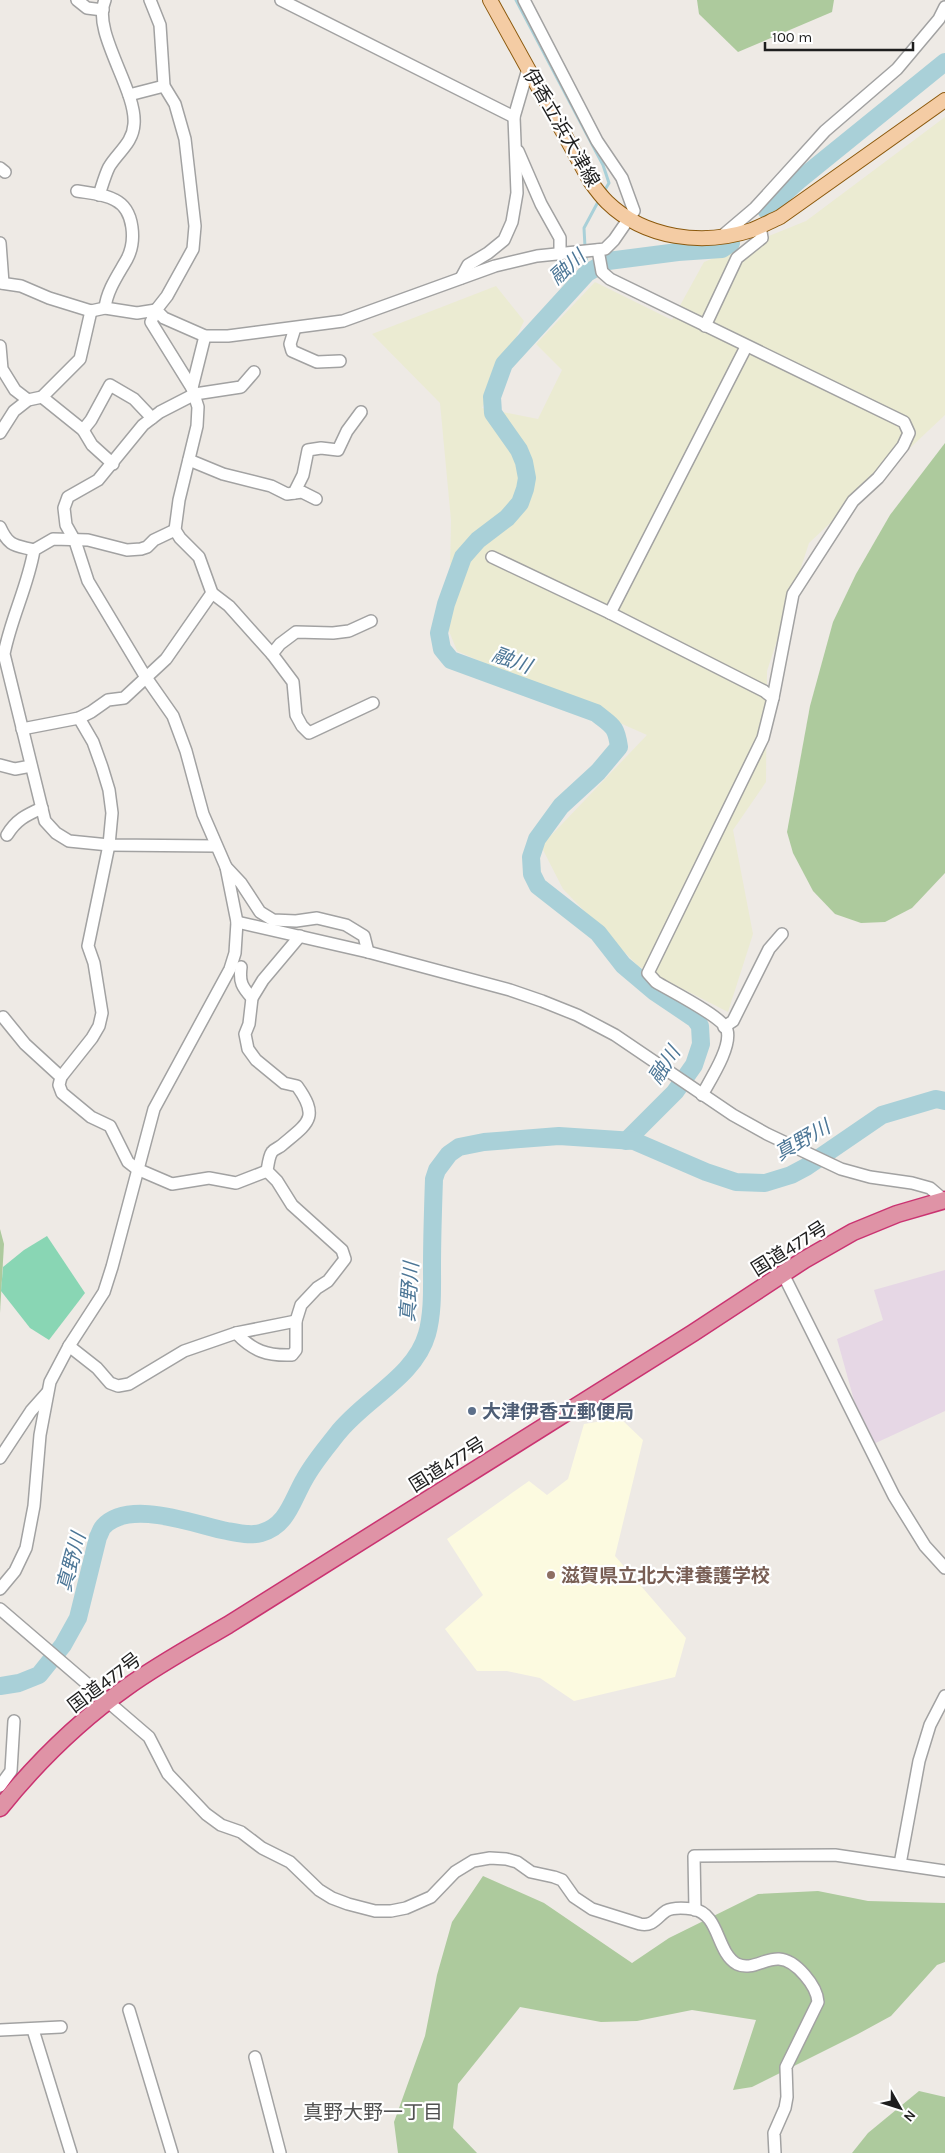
<svg xmlns="http://www.w3.org/2000/svg" width="945" height="2153" font-family="Karla,'Noto Sans JP',sans-serif">
	<style>
		.industrial { fill: #e6d7e5 }
		.education { fill: #fcfae0 }
		.farmland { fill: #ebebd2 }
		.forest { fill: #adca9d }
		.pitch { fill: #89d6b4 }
		.lines { fill: none; stroke-linecap: round; stroke-linejoin: round }
		.stream { stroke: #a9d0d8; stroke-width: 3 }
		.river { stroke: #a9d0d8; stroke-width: 18 }
		.minor-casing { stroke: #a2a2a2; stroke-width: 14 }
		.major-casing { stroke: #8b590d; stroke-width: 16 }
		.highway-casing { stroke: #ca3371; stroke-width: 19 }
		.minor { stroke: #fff; stroke-width: 11 }
		.major { stroke: #f4cca4; stroke-width: 14 }
		.highway { stroke: #df93a6; stroke-width: 16 }
		.service-dot { fill: #5c6f8a; stroke: #fff; stroke-width: 2 }
		.education-dot { fill: #8d6e63; stroke: #fff; stroke-width: 2 }
		.labels { text-anchor: middle; stroke-width: 4.5; stroke-linejoin: round; paint-order: stroke }
		.street-label { font-size: 19px; fill: #1e1e1e; stroke: #fff }
		.service-label { font-size: 19px; font-weight: bold; fill: #4e5e75; stroke: #fff; text-anchor: start }
		.education-label { font-size: 19px; font-weight: bold; fill: #785e54; stroke: #fff; text-anchor: start }
		.water-label { font-size: 20px; font-style: italic; fill: #4c7696; stroke: #fff }
		.neighbourhood-label { font-size: 20px; fill: #515151; stroke: #fff }
	</style>
	<rect width="100%" height="100%" fill="#eeeae5"/>
	<polygon class="industrial" points="945,1270 945,1411 867,1447 837,1339 883,1320 874,1290"/>
	<polygon class="education" points="620,1418 643,1440 615,1556 686,1638 675,1677 574,1701 540,1678 507,1671 477,1671 445,1629 483,1595 447,1539 529,1481 547,1495 568,1479 584,1424"/>
	<polygon class="farmland" points="945,117 945,415 809,543 767,671 766,782 733,830 753,934 728,1012 638,966 563,889 541,846 647,735 457,651 449,631 451,520 440,403 372,334 496,286 524,321 482,408 538,419 562,370 536,344 595,282 672,320 704,262 806,221"/>
	<g class="forest">
		<polygon points="697,0 834,0 832,12 738,52 699,14"/>
		<polygon points="945,443 945,873 912,908 885,922 861,923 835,914 813,891 793,853 787,832 810,706 833,622 856,574 890,515"/>
		<polygon points="0,1229 4,1244 0,1313"/>
		<polygon points="483,1876 544,1903 632,1963 669,1938 758,1894 818,1891 868,1901 945,1903 945,1962 937,1965 891,2016 858,2034 752,2087 733,2090 756,2020 692,2010 637,2021 601,2022 520,2007 458,2084 453,2128 477,2153 398,2153 394,2122 425,2036 437,1975 452,1922"/>
		<polygon points="919,2091 945,2097 945,2153 852,2153 868,2133"/>
	</g>
	<polygon class="pitch" points="47,1236 85,1293 49,1340 30,1328 1,1291 3,1267 24,1250"/>
	<g class="lines">
		<g class="stream">
			<polyline points="516,0 603,165 609,183 603,193"/>
			<polyline points="585,247 584,228 599,200"/>
			<polyline points="586,254 587,273"/>
		</g>
		<g class="river">
			<polyline points="766,210 798,181 945,62"/>
			<path d="M 626,1141 L 675,1092 L 694,1065 L 701,1044 L 700,1026 L 695,1019 L 655,992 L 623,965 L 598,933 L 538,886 L 532,874 L 531,857 L 537,839 L 561,806 L 598,772 L 619,747 C 616,725 612,726 596,713 L 451,660 L 442,649 L 439,633 L 446,604 L 463,557 L 478,540 L 507,518 L 520,503 L 525,489 L 527,478 L 524,462 L 519,450 L 493,413 L 492,397 L 504,364 L 587,273 L 608,261 L 678,252 L 722,249 L 731,243"/>
			<path d="M 0,1686 L 19,1683 L 39,1675 L 63,1645 L 78,1618 L 98,1537 C 100,1534 101,1529 103,1527 C 129,1498 196,1525 227,1531 C 237,1533 250,1536 261,1533 C 287,1526 292,1501 304,1480 C 313,1463 326,1448 337,1434 C 364,1399 415,1377 427,1334 C 433,1313 432,1288 432,1266 C 432,1237 433,1208 434,1179 L 437,1170 L 449,1154 L 459,1147 L 484,1142 L 559,1136 L 634,1141 L 706,1172 L 736,1182 L 765,1183 L 791,1175 L 806,1167 L 882,1115 L 936,1099 L 945,1101"/>
		</g>
		<g class="minor-casing">
			<g id="minor">
				<polyline points="77,0 87,8 103,10"/>
				<polyline points="150,0 160,25 164,86 175,104 185,139 195,226 193,249 167,296 156,310 164,318 205,336 228,336 343,321 495,266 537,256 605,249 614,240 634,211 622,178 597,141 524,0"/>
				<polyline points="281,0 514,117"/>
				<polyline points="129,95 164,86"/>
				<polyline points="518,151 541,204 560,238 560,254"/>
				<polyline points="0,168 5,172"/>
				<path d="M 77,191 C 89,193 105,194 115,200 C 135,210 136,242 127,259 C 118,275 107,290 105,308"/>
				<path d="M 99,195 C 102,186 105,175 109,167 C 118,152 133,143 134,124 C 137,90 91,31 105,0"/>
				<polyline points="722,236 755,208 825,131 897,69 939,19 945,7"/>
				<polyline points="0,243 3,283"/>
				<path d="M 598,250 L 602,272 L 610,279 L 904,422 L 909,433 L 903,446 L 878,478 L 853,501 L 793,594 L 773,698 L 763,738 L 648,973 L 656,982 C 669,990 723,1017 727,1030 C 732,1047 710,1080 702,1095"/>
				<polyline points="461,278 468,265 488,253 504,240 512,222 517,193 514,117 528,69"/>
				<polyline points="0,283 21,286 49,298 91,311 105,308 137,313 156,310"/>
				<polyline points="156,310 151,322 192,388 198,407 197,426 179,500 175,530 180,538 199,557 212,593 229,606 272,654"/>
				<polyline points="705,326 737,258 762,238 760,226"/>
				<polyline points="295,328 290,344 292,351 317,362 340,361"/>
				<polyline points="0,346 2,369 15,390 28,400"/>
				<polyline points="192,388 205,336"/>
				<polyline points="42,397 83,430 92,445 113,464"/>
				<polyline points="83,430 91,420 110,385 134,399 152,418"/>
				<polyline points="0,433 14,411 28,400 42,397 80,359 91,311"/>
				<polyline points="189,460 223,474 271,486 287,494 302,492 316,499"/>
				<polyline points="294,493 303,475 308,450 321,448 338,450 347,431 361,412"/>
				<path d="M 0,527 C 9,547 15,545 34,550"/>
				<path d="M 175,530 L 154,540 L 147,547 L 141,549 L 127,550 L 88,540 L 53,539 L 34,550 C 28,586 11,618 4,654 L 45,821 L 56,833 L 69,841 L 109,845 L 216,846"/>
				<polyline points="492,557 610,613 764,691 773,698"/>
				<polyline points="610,613 746,347"/>
				<polyline points="371,621 349,631 333,633 296,632 280,644 272,654 293,682 296,715 302,726 309,733 373,703"/>
				<polyline points="79,718 93,742 102,767 109,790 112,813 109,845 88,946 94,963 102,1013 99,1026 92,1038 61,1077 59,1085 62,1093 91,1117 110,1126 128,1162 137,1169 172,1184 209,1178 236,1183 267,1171"/>
				<polyline points="22,729 79,718 91,712 108,700 124,698 166,659 212,593"/>
				<polyline points="0,765 15,769 31,766"/>
				<path d="M 7,835 C 16,820 26,815 42,808"/>
				<polyline points="226,867 241,883 260,912 273,920 296,921 317,918 346,925 364,936 368,952"/>
				<polyline points="237,922 368,952 510,990 542,1001 577,1015 615,1035 733,1115 767,1134 841,1169 870,1177 912,1183 930,1188 944,1200"/>
				<path d="M 241,967 C 239,982 242,987 252,998"/>
				<polyline points="3,1017 25,1044 61,1077"/>
				<polyline points="724,1027 733,1021 769,949 782,934"/>
				<polyline points="783,1274 894,1496 925,1546 945,1568"/>
				<path d="M 236,1333 C 253,1351 267,1356 292,1355 L 296,1350 L 296,1321 L 301,1305 L 317,1288 L 328,1281 L 345,1259 L 342,1250 L 292,1205 L 277,1181 L 267,1171 C 268,1165 269,1156 272,1152 C 274,1149 279,1148 282,1145 C 308,1123 320,1118 297,1086 L 284,1083 L 256,1060 L 248,1049 L 245,1034 L 249,1024 L 252,998 L 263,980 L 300,936"/>
				<polyline points="69,1346 97,1368 110,1383 118,1386 129,1384 184,1351 236,1333 296,1321"/>
				<polyline points="0,1458 31,1411 47,1393"/>
				<polyline points="0,1589 15,1571 26,1548 34,1506 40,1435 50,1382 69,1346 104,1292 112,1267 154,1109 230,969 235,953 237,922 226,867 203,814 186,751 173,716 145,676 88,581 75,541 66,525 64,508 68,497 98,480 143,425 160,412 195,394 241,387 254,372"/>
				<path d="M 0,1609 L 149,1737 L 168,1774 L 206,1814 L 221,1825 L 241,1832 L 262,1848 L 290,1862 L 319,1890 L 332,1898 L 348,1904 L 375,1911 L 391,1911 L 406,1908 L 431,1897 L 455,1872 L 473,1861 L 490,1858 L 506,1859 L 517,1862 L 531,1872 L 554,1877 L 562,1880 L 574,1897 L 592,1909 L 640,1924 C 653,1927 657,1917 666,1911 C 673,1907 685,1908 693,1909 C 720,1914 716,1952 737,1964 C 751,1971 765,1958 779,1959 C 796,1960 817,1986 818,2002 L 786,2067 L 787,2097 L 785,2108 L 774,2133 L 775,2153"/>
				<polyline points="0,1786 11,1771 14,1721"/>
				<polyline points="900,1864 919,1761 930,1725 945,1696"/>
				<polyline points="695,1910 694,1856 835,1855 945,1871"/>
				<polyline points="129,2010 172,2153"/>
				<polyline points="0,2030 61,2027"/>
				<polyline points="34,2033 71,2153"/>
				<polyline points="255,2057 280,2153"/>
			</g>
		</g>
		<g class="major-casing">
			<path id="major" d="M 490,0 L 590,181 C 595,188 601,196 607,202 C 645,239 703,246 752,230 C 762,226 771,221 780,217 L 945,100"/>
		</g>
		<g class="highway-casing">
			<path id="highway" d="M 0,1808 C 37,1762 79,1721 127,1687 C 159,1664 194,1645 228,1625 L 693,1333 L 804,1260 L 853,1232 L 897,1214 L 945,1200"/>
		</g>
		<use href="#minor" class="minor"/>
		<use href="#major" class="major"/>
		<use href="#highway" class="highway"/>
	</g>
	<circle class="service-dot" cx="472" cy="1411" r="5"/>
	<circle class="education-dot" cx="551" cy="1575" r="5"/>
	<g class="labels">
		<g class="street-label">
			<text transform="translate(562 127) rotate(60)" y="7">伊香立浜大津線</text>
			<text transform="translate(789 1248) rotate(-32)" y="7">国道477号</text>
			<text transform="translate(447 1464) rotate(-32)" y="7">国道477号</text>
			<text transform="translate(104 1682) rotate(-37)" y="7">国道477号</text>
		</g>
		<g class="service-label">
			<text x="482" y="1418">大津伊香立郵便局</text>
		</g>
		<g class="education-label">
			<text x="561" y="1582">滋賀県立北大津養護学校</text>
		</g>
		<g class="water-label">
			<text transform="translate(567 267) rotate(-42)" y="7">融川</text>
			<text transform="translate(512 660) rotate(20)" y="7">融川</text>
			<text transform="translate(664 1065) rotate(-57)" y="7">融川</text>
			<text transform="translate(802 1140) rotate(-30)" y="7">真野川</text>
			<text transform="translate(409 1292) rotate(-86)" y="7">真野川</text>
			<text transform="translate(71 1562) rotate(-75)" y="7">真野川</text>
		</g>
		<g class="neighbourhood-label">
			<text x="373" y="2119">真野大野一丁目</text>
		</g>
	</g>
	<g transform="translate(900 2108) rotate(129)" stroke="#ffffff" stroke-width="4" paint-order="stroke">
	<path d="M0-4L9 19L0 12L-9 19Z" fill="#1e1e1e"/>
	<text y="-8" font-size="14" font-weight="bold" text-anchor="middle" fill="#1e1e1e">N</text>
	</g>
	<path d="M765 42v8h148v-8" fill="none" stroke="#1e1e1e" stroke-width="2.5"/>
	<text x="772" y="42" font-size="15" fill="#1e1e1e" stroke="#ffffff" stroke-width="4" paint-order="stroke">100 m</text>
</svg>
